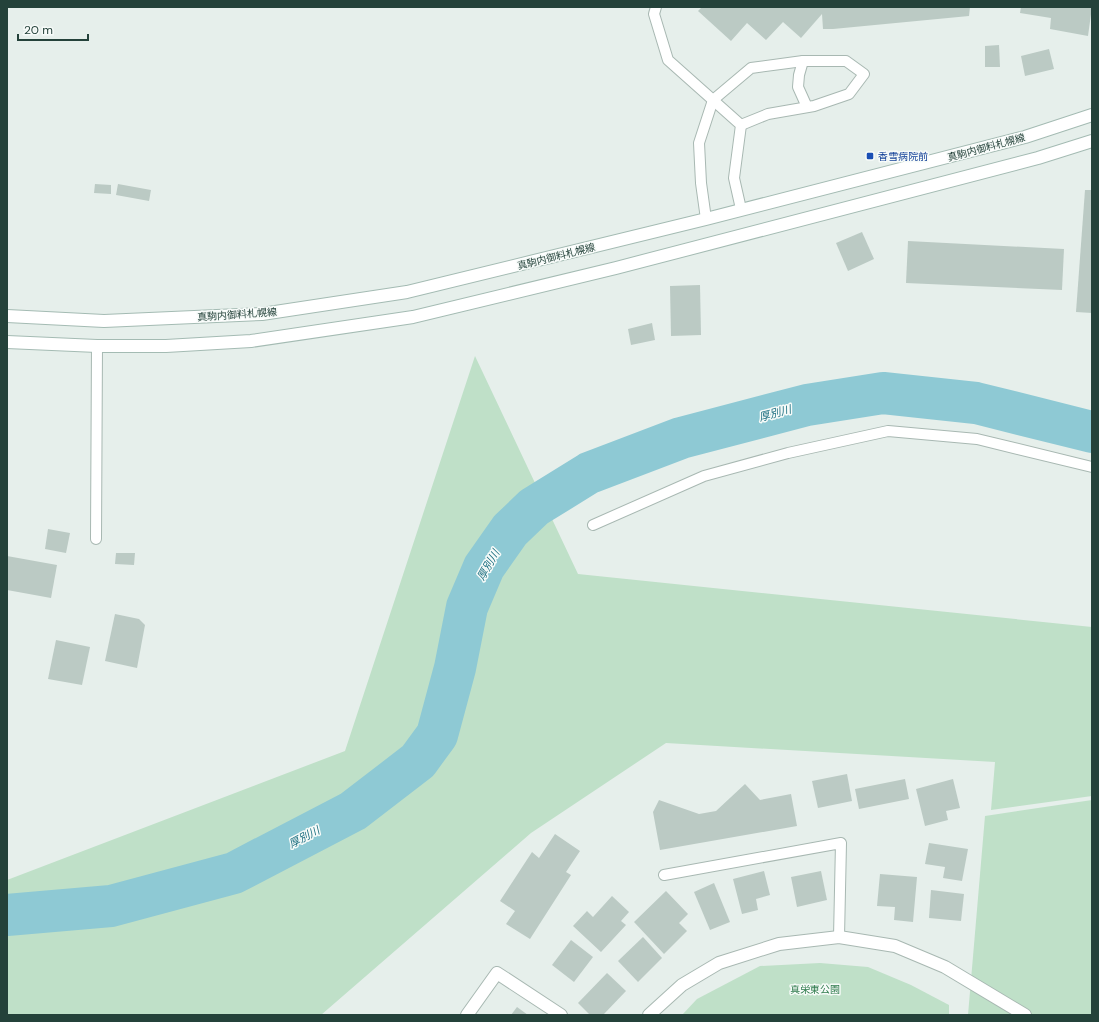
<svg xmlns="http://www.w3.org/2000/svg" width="1099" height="1022" font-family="'DM Sans','Noto Sans JP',sans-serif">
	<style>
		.green { fill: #bfe0c8 }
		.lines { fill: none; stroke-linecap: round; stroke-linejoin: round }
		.river { stroke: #8ec9d4; stroke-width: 42 }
		.building { fill: #bbcac4 }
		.service-casing { stroke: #a8b8b2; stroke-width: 12 }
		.minor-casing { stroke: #a8b8b2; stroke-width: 14 }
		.secondary-casing { stroke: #a4bbb3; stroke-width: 14 }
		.service { stroke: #fff; stroke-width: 10 }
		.minor { stroke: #fff; stroke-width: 12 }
		.secondary { stroke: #fff; stroke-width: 12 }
		.transit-dot { fill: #1a4fb4; stroke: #f7fbf9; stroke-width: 1.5 }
		.labels { text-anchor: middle; stroke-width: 3; stroke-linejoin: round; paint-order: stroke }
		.street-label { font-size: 10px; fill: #24423a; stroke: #f7fbf9 }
		.transit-label { font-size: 10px; fill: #164399; stroke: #f7fbf9; text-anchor: start }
		.park-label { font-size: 10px; fill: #2d7a4b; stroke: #f7fbf9 }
		.water-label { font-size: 11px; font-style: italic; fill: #1c6f80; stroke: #f7fbf9 }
	</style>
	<rect width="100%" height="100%" fill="#e6efeb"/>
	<g class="green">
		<polygon points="475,356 578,574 1092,627 1092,796 991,810 995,762 666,743 531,833 321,1015 7,1015 7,880 345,751"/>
		<polygon points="1092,800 1092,1015 968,1015 985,816"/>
		<polygon points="820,963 868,967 911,985 949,1005 949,1015 682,1015 697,999 760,966"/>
	</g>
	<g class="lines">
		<polyline class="river" points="7,915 111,906 234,873 353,811 418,761 437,735 455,668 467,607 484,567 510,530 534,507 589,473 681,438 807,405 883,393 976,403 1092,432"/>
	</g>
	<g class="building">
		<polygon points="702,7 970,7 969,16 833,29 823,29 822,14 801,38 783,22 766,40 747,23 731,41 698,11"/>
		<polygon points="1021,7 1092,7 1088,36 1050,29 1051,18 1020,13"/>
		<polygon points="999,45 1000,67 985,67 985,46"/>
		<polygon points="1049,49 1054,69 1025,76 1021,56"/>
		<polygon points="95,184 111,185 111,194 94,193"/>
		<polygon points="118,184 151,190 149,201 116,195"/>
		<polygon points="1085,190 1092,190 1092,313 1076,312"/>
		<polygon points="862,232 874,259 848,271 836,243"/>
		<polygon points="908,241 1064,249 1062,290 906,283"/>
		<polygon points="700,285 701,335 671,336 670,286"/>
		<polygon points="652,323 655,340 631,345 628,329"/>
		<polygon points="48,529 70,533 66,553 45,549"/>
		<polygon points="116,553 135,553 134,565 115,564"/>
		<polygon points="7,556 57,565 51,598 7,590"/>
		<polygon points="115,614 139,619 145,625 137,668 105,661"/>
		<polygon points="56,640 90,647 82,685 48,679"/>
		<polygon points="847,774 852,801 818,808 812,781"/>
		<polygon points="905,779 909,799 859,809 855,789"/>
		<polygon points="953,779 960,808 946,811 948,820 925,826 916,789"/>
		<polygon points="745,784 760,800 791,794 797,826 660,850 653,812 659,800 699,814 716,811"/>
		<polygon points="555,834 580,851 566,872 571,875 530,939 506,924 515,911 500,901 532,852 539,858"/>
		<polygon points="929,843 968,849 962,881 943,878 945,867 925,864"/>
		<polygon points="764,871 770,895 756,899 758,910 742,914 733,879"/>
		<polygon points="821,871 827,900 797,907 791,877"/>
		<polygon points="880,874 917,877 913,922 894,920 895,907 877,906"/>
		<polygon points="714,883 730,922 710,930 694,892"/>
		<polygon points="931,890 964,894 961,921 929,918"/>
		<polygon points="666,891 688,914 679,923 687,931 664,954 634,922"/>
		<polygon points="612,896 629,912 621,921 626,925 601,952 573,926 587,911 593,917"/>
		<polygon points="643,937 662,958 638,982 618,961"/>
		<polygon points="571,940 593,957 574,982 552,965"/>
		<polygon points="607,973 626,991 603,1015 590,1015 578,1003"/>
		<polygon points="517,1007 528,1015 511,1015"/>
	</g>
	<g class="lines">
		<g class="service-casing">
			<g id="service">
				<polyline points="656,7 654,14 668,60 741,125 734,178 741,209"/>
				<polyline points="803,61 799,75 798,87 807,107"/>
				<polyline points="706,219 701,183 699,143 713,100 751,68 803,61 846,61 864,74 849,94 814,106 768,114 741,125"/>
				<polyline points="593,525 704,476 788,453 888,431 977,439 1092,467"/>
				<polyline points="96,539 97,346"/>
				<polyline points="664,875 841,843 839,937"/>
			</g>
		</g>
		<g class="minor-casing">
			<g id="minor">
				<polyline points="467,1015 497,973 561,1015"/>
				<polyline points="649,1015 682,985 719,963 779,944 839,937 895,946 945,967 1025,1015"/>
			</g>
		</g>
		<g class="secondary-casing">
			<g id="secondary">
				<polyline points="7,316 104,321 262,314 407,292 706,219 1025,137 1092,115"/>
				<polyline points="7,342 97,346 166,346 251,341 413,317 616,268 1038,158 1092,141"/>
			</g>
		</g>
		<use href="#service" class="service"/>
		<use href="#minor" class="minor"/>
		<use href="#secondary" class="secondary"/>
	</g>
	<rect class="transit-dot" x="866" y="152" width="8" height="8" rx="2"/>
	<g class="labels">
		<g class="street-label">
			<text transform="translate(986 147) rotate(-15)" y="4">真駒内御料札幌線</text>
			<text transform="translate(556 256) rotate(-14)" y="4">真駒内御料札幌線</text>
			<text transform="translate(237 314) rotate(-4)" y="4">真駒内御料札幌線</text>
		</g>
		<g class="transit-label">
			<text x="878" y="160">香雪病院前</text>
		</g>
		<g class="park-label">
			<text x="815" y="993">真栄東公園</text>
		</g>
		<g class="water-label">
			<text transform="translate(775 413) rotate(-15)" y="4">厚別川</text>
			<text transform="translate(488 565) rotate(-60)" y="4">厚別川</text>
			<text transform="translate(304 837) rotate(-28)" y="4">厚別川</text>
		</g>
	</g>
	<rect width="1099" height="1022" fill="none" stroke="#24423a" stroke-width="16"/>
	<path d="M18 34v6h70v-6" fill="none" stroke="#24423a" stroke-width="2"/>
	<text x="24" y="34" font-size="12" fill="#24423a" stroke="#f7fbf9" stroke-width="3" paint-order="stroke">20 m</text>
</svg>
